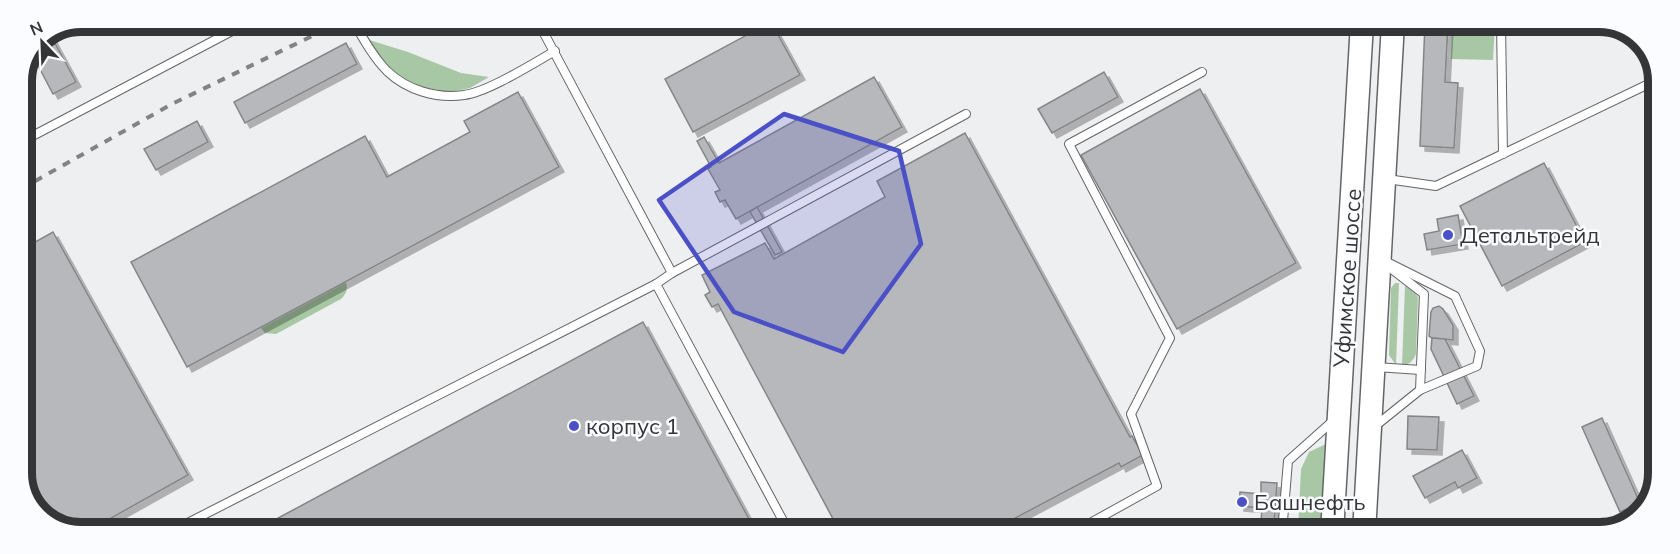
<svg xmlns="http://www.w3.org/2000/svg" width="1680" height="554" font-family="Mulish,sans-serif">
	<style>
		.green { fill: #a8c8a5 }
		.building { fill: #b7b8bb; stroke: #848587; stroke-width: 1.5; filter: url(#shadow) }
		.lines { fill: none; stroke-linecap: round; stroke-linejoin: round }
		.lane-casing { stroke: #646567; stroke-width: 10 }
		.primary-casing { stroke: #646567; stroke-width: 25 }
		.lane { stroke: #fff; stroke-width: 8 }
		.primary { stroke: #fff; stroke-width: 22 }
		.rail { stroke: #828384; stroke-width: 4; stroke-dasharray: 8 8; stroke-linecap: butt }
		.marked { fill: #4b50c6; fill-opacity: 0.2; stroke: #4b50c6; stroke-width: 4.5; stroke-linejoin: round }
		.poi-dot { fill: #4b50c6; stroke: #fbfcff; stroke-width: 2 }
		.labels { text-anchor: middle; stroke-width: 5; stroke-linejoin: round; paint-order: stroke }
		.poi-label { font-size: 22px; fill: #343536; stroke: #fbfcff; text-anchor: start }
		.street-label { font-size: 22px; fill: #343536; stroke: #fbfcff }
		.rim { fill: none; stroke: #343536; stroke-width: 8 }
	</style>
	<defs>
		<filter id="shadow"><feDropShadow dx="5" dy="5" stdDeviation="0" flood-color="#0004"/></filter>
	</defs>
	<rect width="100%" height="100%" fill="#eeeff1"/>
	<g class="green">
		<polygon points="1452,23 1495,23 1493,60 1451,59"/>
		<polygon points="366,39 408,52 461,73 489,77 470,88 450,92 408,85 389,67"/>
		<path d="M 346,282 C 348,290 346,294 341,299 L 276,334 L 265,333 L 261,328 Z"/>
		<polygon points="1395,283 1399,283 1396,365 1389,355 1391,288"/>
		<path d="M 1405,286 L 1414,292 L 1418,297 L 1416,354 C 1413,361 1409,365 1402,366 Z"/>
		<polygon points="1328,443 1322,533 1301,533 1298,529 1301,469 1309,452"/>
	</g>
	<g class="building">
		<polygon points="771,22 800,75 693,132 665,79"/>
		<polygon points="1425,23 1448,23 1445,82 1458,83 1454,148 1420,146"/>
		<polygon points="50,34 76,82 53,94 32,54 39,38"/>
		<polygon points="346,43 357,64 245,123 234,102"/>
		<polygon points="1104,72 1118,97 1052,133 1038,109"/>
		<polygon points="874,77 902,127 736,219 725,200 720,202 715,192 720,190 708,169 711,167 697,141 704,137 719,163"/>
		<polygon points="1200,89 1296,263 1177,329 1081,155"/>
		<polygon points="518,92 559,167 187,367 131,262 365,136 387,177 470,132 464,121"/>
		<polygon points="197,121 208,142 156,170 144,149"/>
		<polygon points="965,133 1130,437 1132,436 1143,455 1121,467 1119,463 989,532 840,532 718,304 712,307 705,295 710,292 702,275 765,243 774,259 885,197 877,181"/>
		<polygon points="1544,163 1585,242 1502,286 1460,206"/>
		<polygon points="757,207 782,252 775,255 750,212"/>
		<polygon points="1458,215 1463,244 1427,250 1424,234 1439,231 1437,219"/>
		<polygon points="53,232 188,475 88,531 65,531 34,510 21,478 21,250"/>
		<polygon points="1439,306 1443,309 1453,325 1453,340 1432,338 1429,336 1431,312 1433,308"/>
		<polygon points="643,322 756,532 254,531"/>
		<polygon points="1432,338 1445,339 1474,396 1457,404 1431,349"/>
		<polygon points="1408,416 1439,417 1437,450 1407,449"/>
		<polygon points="1602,418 1640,503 1620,512 1582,427"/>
		<polygon points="1462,450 1477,478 1458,488 1455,482 1425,498 1413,476"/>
		<polygon points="1261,482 1277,483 1274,523 1261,522 1262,508 1239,506 1240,492 1261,494"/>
		<polygon points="1480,521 1486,532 1483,533 1459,533"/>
	</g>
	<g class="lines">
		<g class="lane-casing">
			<g id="lane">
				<path d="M 353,21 C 363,38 373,57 387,71 C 407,90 436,99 464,95 C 488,92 532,64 555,51"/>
				<polyline points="538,22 672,273"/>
				<polyline points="1501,23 1503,154"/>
				<polyline points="21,142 251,21"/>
				<polyline points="1387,179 1436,186 1659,79"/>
				<polyline points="1383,260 1455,296 1480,351 1477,366 1420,390"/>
				<polyline points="656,284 789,532"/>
				<polyline points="1375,367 1421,370"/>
				<polyline points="1374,427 1420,390 1424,294 1393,270"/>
				<polyline points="172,531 656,284 672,273 966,114"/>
				<polyline points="1074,532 1157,486 1131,414 1170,338 1069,144 1202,72"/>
				<polyline points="1282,533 1288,461 1334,420"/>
			</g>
		</g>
		<g class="primary-casing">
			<g id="primary">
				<polyline points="1332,533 1362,23"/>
				<polyline points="1364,533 1393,23"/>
			</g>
		</g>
		<use href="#lane" class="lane"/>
		<use href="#primary" class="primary"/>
		<polyline class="rail" points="21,189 172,104 343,21"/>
	</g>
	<path class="marked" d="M 784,114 L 899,151 L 921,244 L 843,352 L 734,312 L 659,200 Z"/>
	<g class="poi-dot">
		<circle cx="1448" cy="235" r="6"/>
		<circle cx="574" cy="426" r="6"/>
		<circle cx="1242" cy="502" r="6"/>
	</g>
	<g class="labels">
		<g class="poi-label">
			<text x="1460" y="243">Детальтрейд</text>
			<text x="586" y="434">корпус 1</text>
			<text x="1254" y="510">Башнефть</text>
		</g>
		<g class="street-label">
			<text transform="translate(1347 278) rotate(-86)" y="8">Уфимское шоссе</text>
		</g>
	</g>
	<path d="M0 0H1680V554H0ZM81 32H1599A49 49 0 0 1 1648 81V473A49 49 0 0 1 1599 522H81A49 49 0 0 1 32 473V81A49 49 0 0 1 81 32Z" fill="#fbfcff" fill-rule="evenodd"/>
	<path class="rim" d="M81 32H1599A49 49 0 0 1 1648 81V473A49 49 0 0 1 1599 522H81A49 49 0 0 1 32 473V81A49 49 0 0 1 81 32Z"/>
	<g transform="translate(42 42) rotate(337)" stroke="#fbfcff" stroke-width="4.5" paint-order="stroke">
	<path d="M0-4.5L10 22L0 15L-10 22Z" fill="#343536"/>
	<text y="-9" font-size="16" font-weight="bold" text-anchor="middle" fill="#343536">N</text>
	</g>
</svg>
